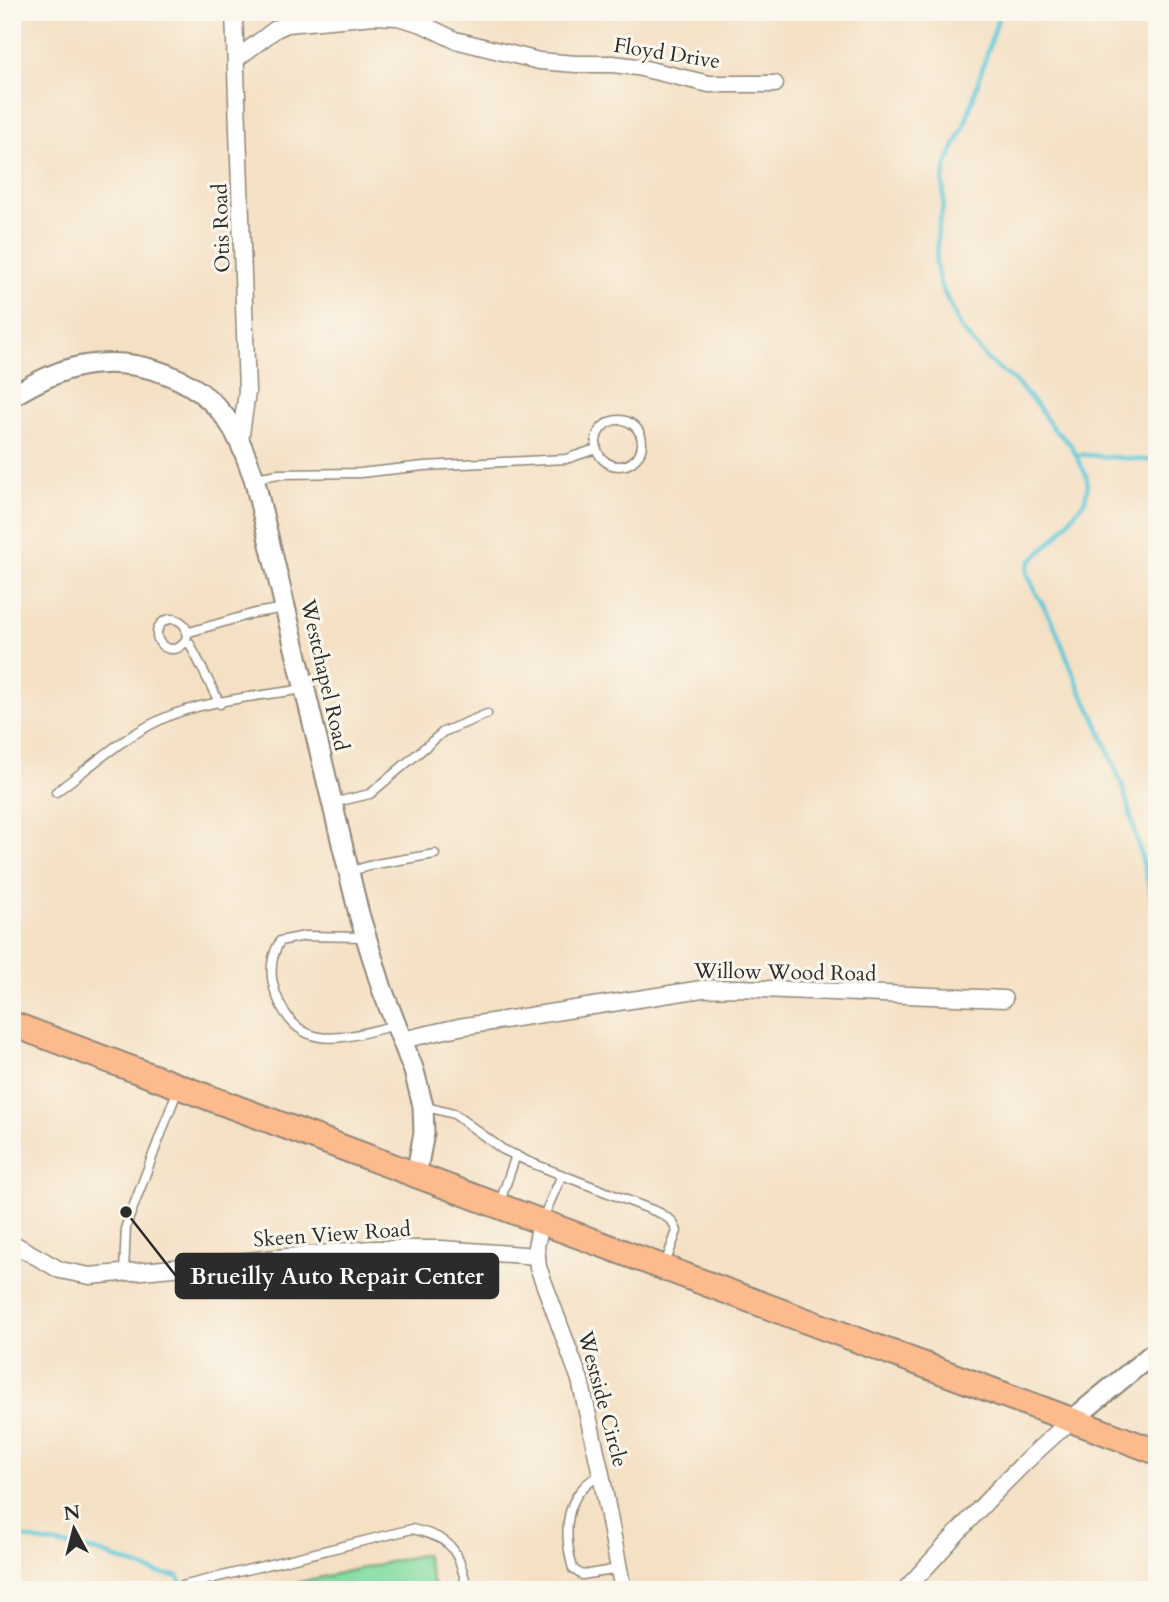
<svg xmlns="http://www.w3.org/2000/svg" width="1169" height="1602" font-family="Cardo,serif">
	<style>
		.green { fill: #85dda2; stroke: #588466; stroke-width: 2 }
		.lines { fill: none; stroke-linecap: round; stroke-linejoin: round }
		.stream { stroke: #5dc8d8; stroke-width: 4.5 }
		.service-casing { stroke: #908678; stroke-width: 11 }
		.minor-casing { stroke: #908678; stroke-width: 19 }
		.tertiary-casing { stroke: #908678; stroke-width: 23 }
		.primary-casing { stroke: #908678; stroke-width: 28 }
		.service { stroke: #fff; stroke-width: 8 }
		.minor { stroke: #fff; stroke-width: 16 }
		.tertiary { stroke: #fff; stroke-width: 19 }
		.primary { stroke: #fcba8d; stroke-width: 24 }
		.labels { text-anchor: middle; stroke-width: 6; stroke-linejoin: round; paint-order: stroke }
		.street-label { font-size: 21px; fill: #2b2b2b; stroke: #fbf7ec }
		.leader { fill: none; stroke: #2b2b2b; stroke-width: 2.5 }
		.callout-dot { fill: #2b2b2b; stroke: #fbf7ec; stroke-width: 2.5 }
		.callout { fill: #2b2b2b; stroke: #2b2b2b; stroke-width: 2.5 }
		.callout-label { font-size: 23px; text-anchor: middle; font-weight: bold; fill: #fff }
	</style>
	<rect width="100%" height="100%" fill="#fbf7ec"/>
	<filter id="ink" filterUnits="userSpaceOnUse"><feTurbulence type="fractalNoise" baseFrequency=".0143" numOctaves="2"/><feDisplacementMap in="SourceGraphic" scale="14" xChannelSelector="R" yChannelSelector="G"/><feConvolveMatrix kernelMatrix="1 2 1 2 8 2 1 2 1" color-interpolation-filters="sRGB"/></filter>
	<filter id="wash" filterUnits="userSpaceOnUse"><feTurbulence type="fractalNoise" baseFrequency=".00686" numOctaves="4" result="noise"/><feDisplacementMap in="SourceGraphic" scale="28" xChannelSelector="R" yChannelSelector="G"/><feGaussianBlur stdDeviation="1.57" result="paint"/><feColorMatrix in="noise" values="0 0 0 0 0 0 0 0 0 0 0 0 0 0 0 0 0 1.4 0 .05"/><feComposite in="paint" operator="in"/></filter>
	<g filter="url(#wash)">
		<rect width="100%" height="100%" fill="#f4e0c4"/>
		<polygon class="green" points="425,1554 435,1590 264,1590"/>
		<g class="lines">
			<g class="stream">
				<polyline points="1000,12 965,124 948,161 943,181 944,203 938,229 936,264 940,284 962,330 990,362 1014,380 1039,408 1052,427 1070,444 1086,475 1088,485 1085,500 1058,535 1030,562 1027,572 1035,591 1054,625 1081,692 1094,716 1123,787 1157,916"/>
				<polyline points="1075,454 1157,461"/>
				<path d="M 12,1533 C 39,1545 70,1543 98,1552 C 125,1560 149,1574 178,1576 L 184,1590"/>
			</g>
		</g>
	</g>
	<g filter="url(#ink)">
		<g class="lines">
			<g class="service-casing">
				<g id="service">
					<circle cx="619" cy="443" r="23"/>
					<polyline points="254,478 279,474 360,473 424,466 566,459 596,449"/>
					<circle cx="172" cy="634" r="15"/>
					<polyline points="186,633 255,613 285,608"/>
					<polyline points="184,642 190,644 220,704"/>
					<path d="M 56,792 C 90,767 123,737 162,719 C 199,701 261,696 303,689"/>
					<polyline points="332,803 370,794 443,732 487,714"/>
					<polyline points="348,872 376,864 435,854"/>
					<path d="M 364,937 L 305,936 L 280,941 C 270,958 269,975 276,994 C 299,1057 345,1037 396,1025"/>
					<polyline points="423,1106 454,1114 502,1149 529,1162 660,1213 672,1221 677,1231 665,1264"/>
					<polyline points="500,1202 516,1155"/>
					<polyline points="542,1220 562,1175"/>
					<polyline points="124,1273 126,1226 178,1089"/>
					<path d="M 601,1474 C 563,1494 563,1532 573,1569 L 582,1575 L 619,1569"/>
					<path d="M 166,1590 L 412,1529 C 455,1539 457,1550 468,1590"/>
				</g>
			</g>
			<g class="minor-casing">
				<g id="minor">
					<polyline points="234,12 247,392 240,441"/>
					<polyline points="236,59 276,29 287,24 374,16 398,17 422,24 455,40 539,61 576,64 613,64 637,67 709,84 775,84"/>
					<polyline points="402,1040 459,1027 702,989 739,988 1004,999"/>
					<polyline points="541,1222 536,1247 538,1267 580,1380 601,1474 623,1590"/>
					<polyline points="12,1243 60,1270 90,1276 370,1249 441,1249 537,1256"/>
					<path d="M 905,1590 C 959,1532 1011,1470 1072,1420"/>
				</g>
			</g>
			<g class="tertiary-casing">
				<g id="tertiary">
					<path d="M 12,396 C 29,386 47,376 66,370 C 124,352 196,372 230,424 C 241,440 247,460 254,478 L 359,914 L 382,989 L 414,1071 L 423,1106 L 424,1133 L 416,1175"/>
					<polyline points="1072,1420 1157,1350"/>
				</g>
			</g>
			<g class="primary-casing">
				<polyline id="primary" points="12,1024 1157,1452"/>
			</g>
			<use href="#service" class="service"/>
			<use href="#minor" class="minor"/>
			<use href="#tertiary" class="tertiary"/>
			<use href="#primary" class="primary"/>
		</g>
	</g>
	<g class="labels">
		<g class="street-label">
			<text transform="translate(667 53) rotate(9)" y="7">Floyd Drive</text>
			<text transform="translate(221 228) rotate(-92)" y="7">Otis Road</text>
			<text transform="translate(325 675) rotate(77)" y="7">Westchapel Road</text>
			<text transform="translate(785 972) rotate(1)" y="7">Willow Wood Road</text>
			<text transform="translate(332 1234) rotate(-4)" y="7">Skeen View Road</text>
			<text transform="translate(603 1399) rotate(75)" y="7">Westside Circle</text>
		</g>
	</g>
	<path class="leader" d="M126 1212L176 1276"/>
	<circle class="callout-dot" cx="126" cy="1212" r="7"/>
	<rect class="callout" x="176" y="1254" width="322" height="44" rx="7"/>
	<g class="callout-label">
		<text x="337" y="1284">Brueilly Auto Repair Center</text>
	</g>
	<rect width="1169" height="1602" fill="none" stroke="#fbf7ec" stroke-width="42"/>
	<g transform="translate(74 1529) rotate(353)" stroke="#fbf7ec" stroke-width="5" paint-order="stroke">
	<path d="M0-5L12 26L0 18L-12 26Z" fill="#2b2b2b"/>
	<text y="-10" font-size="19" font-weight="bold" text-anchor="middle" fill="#2b2b2b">N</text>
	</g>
</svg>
